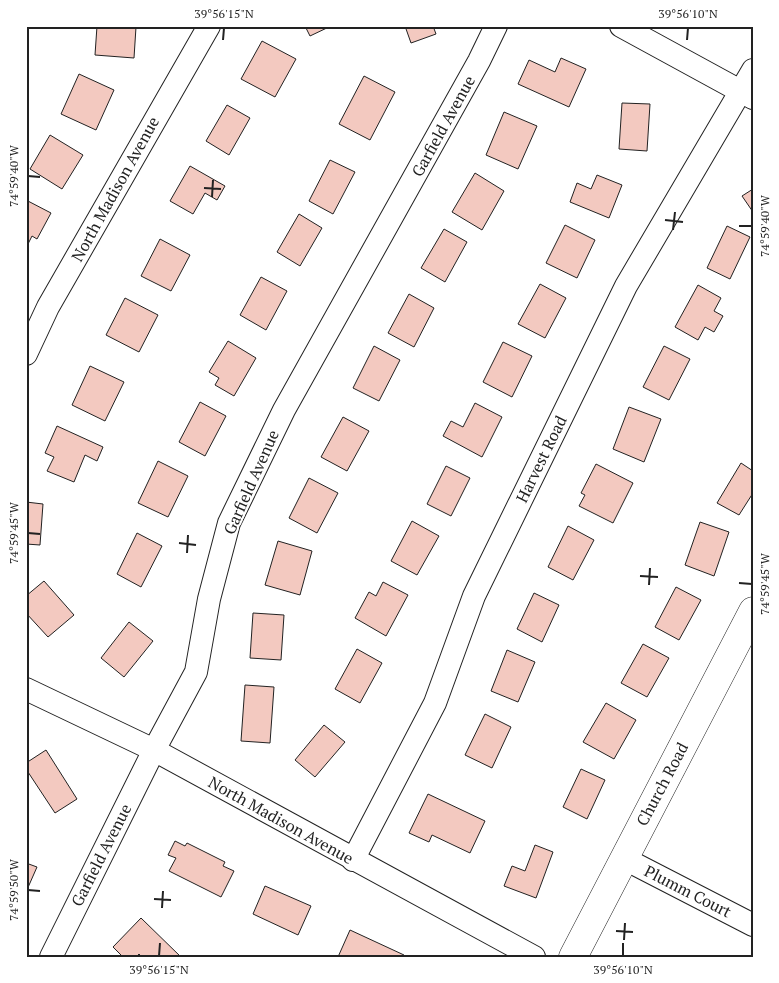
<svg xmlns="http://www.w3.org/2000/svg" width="779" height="983" font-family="'PT Serif',serif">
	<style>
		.building { fill: #f3c9c0; stroke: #222 }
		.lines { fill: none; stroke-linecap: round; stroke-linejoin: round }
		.minor-casing { stroke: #222; stroke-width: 24 }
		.major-casing { stroke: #222; stroke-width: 29 }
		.minor { stroke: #fff; stroke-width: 22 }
		.major { stroke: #fff; stroke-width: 28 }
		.ticks { fill: none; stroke: #222; stroke-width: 2 }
		.labels { text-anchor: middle; stroke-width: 4; stroke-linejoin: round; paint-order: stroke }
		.street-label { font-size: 16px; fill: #222; stroke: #fff }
		.neatline { fill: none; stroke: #222; stroke-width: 2 }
		.ticks-label { font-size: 12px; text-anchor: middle; fill: #222 }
	</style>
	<rect width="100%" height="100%" fill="#fff"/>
	<g class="building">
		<polygon points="97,26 136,27 134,58 95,55"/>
		<polygon points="305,26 331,26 310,36"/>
		<polygon points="405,26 433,26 436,34 411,43"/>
		<polygon points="262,41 296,59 275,97 241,79"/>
		<polygon points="561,58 586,69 569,107 518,84 529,60 555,72"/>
		<polygon points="79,74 114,90 96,130 61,114"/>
		<polygon points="364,76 395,92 370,140 339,124"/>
		<polygon points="622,103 650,104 647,151 619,149"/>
		<polygon points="227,105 250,118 229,155 206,141"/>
		<polygon points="504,112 537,126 518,169 486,155"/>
		<polygon points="50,135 83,155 62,189 30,169"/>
		<polygon points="330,160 355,172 333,214 309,201"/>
		<polygon points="190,166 225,186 217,200 205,193 193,214 170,201"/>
		<polygon points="475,173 504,191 482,230 452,212"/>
		<polygon points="597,175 622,185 609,218 570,202 577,183 591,189"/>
		<polygon points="753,189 753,212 742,196"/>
		<polygon points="26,200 51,213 37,239 32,236 26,248"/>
		<polygon points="299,214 322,228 300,266 277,252"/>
		<polygon points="565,225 595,240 577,278 546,263"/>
		<polygon points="727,226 750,237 730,279 707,268"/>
		<polygon points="444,229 467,242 445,282 421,268"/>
		<polygon points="160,239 190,255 171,291 141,276"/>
		<polygon points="261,277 287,291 266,330 240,315"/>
		<polygon points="540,284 566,298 545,338 518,324"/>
		<polygon points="698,285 721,298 714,311 723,316 714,332 705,327 698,340 675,327"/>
		<polygon points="409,294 434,308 414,347 388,333"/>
		<polygon points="125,298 158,315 139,352 106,335"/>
		<polygon points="228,341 256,358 234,396 215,385 219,378 209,372"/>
		<polygon points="503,342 532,356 512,397 483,382"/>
		<polygon points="374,346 400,360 379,401 353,388"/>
		<polygon points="664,346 690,359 669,400 643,387"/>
		<polygon points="90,366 124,382 105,421 72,405"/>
		<polygon points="200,402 226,416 205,456 179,442"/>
		<polygon points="475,403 502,417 482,457 443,436 451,421 463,427"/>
		<polygon points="629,407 661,419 644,462 613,449"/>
		<polygon points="343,417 369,431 347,471 321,457"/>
		<polygon points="57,426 103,447 97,461 85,455 74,482 47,471 54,457 45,453"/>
		<polygon points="158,461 188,476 168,517 138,503"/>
		<polygon points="741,463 753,471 753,493 739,515 717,503"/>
		<polygon points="596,464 633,483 613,523 579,506 585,495 581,493"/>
		<polygon points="446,466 470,478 451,516 427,504"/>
		<polygon points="309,478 338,493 317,533 289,518"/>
		<polygon points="26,502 43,504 40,545 26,544"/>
		<polygon points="412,521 439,536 417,575 391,561"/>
		<polygon points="700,522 729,532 714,576 685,565"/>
		<polygon points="568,526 594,540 573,580 548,567"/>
		<polygon points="137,533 162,546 141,587 117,574"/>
		<polygon points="278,541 312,551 300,595 265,585"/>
		<polygon points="44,581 74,615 48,637 26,613 26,596"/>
		<polygon points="383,582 408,595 386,636 355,618 369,592 376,596"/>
		<polygon points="676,587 701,600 679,640 655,627"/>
		<polygon points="534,593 559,605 542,642 517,629"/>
		<polygon points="253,613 284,615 281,660 250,658"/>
		<polygon points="129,622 153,641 124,677 101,658"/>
		<polygon points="643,644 669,658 647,697 621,683"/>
		<polygon points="357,649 382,663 360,703 335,689"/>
		<polygon points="507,650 535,662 518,702 491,691"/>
		<polygon points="245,685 274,687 270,743 241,741"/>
		<polygon points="606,703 636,720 614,759 583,742"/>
		<polygon points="485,714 511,727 492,768 465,755"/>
		<polygon points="324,725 345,742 315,777 295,760"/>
		<polygon points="46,750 77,799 55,813 26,769 26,763"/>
		<polygon points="581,769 605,780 587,819 563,807"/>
		<polygon points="428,794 485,821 470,853 432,835 429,842 409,833"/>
		<polygon points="175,841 185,846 187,843 225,862 223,866 234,871 221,897 169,871 176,858 168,855"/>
		<polygon points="535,845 553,852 536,898 504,886 512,866 525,871"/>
		<polygon points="26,863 37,867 26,892"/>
		<polygon points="265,886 311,906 298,935 253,914"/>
		<polygon points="141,918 181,957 142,957 139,954 136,957 123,957 113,947"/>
		<polygon points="350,930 404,955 403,957 338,957"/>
	</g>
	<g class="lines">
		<g class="minor-casing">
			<g id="minor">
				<polyline points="621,26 753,98"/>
				<polyline points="26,354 48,307 209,26"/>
				<polyline points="26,689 154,750 534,957"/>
				<polyline points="623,858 753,925"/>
				<polyline points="353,860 435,703 474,596 626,286 753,70"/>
				<polyline points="51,957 154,750 196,672 209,599 229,523 284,410 479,61 496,26"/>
			</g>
		</g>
		<g class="major-casing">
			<polyline id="major" points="573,957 753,611"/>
		</g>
		<use href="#minor" class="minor"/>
		<use href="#major" class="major"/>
	</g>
	<path class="ticks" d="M 223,40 L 224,28M 687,40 L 688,28M 28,176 L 40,177M 204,188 L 221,189M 212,197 L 213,180M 665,220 L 683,222M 739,226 L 752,226M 673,230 L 675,212M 28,533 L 40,534M 179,543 L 196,545M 187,553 L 188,535M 640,576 L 658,577M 739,583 L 752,584M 649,585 L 650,568M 28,890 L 40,891M 154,899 L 171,900M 162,908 L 163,891M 616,931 L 633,932M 624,940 L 625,923M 159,956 L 160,943M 623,956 L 623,943"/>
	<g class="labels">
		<g class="street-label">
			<text transform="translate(443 126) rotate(-61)" y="6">Garfield Avenue</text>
			<text transform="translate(115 189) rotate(-61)" y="6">North Madison Avenue</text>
			<text transform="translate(541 459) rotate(-64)" y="6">Harvest Road</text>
			<text transform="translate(251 482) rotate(-66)" y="6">Garfield Avenue</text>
			<text transform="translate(662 784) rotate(-62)" y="6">Church Road</text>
			<text transform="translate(281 820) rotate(29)" y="6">North Madison Avenue</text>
			<text transform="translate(101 855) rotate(-63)" y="6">Garfield Avenue</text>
			<text transform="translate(688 891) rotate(27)" y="6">Plumm Court</text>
		</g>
	</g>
	<rect width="779" height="983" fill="none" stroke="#ffffff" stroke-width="55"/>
	<rect x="28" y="28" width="724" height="928" class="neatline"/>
	<g class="ticks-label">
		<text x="224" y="18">39°56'15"N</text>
		<text x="688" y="18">39°56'10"N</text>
		<text transform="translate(14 176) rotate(-90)" y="4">74°59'40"W</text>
		<text transform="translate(765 226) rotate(-90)" y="4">74°59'40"W</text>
		<text transform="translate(14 533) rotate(-90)" y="4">74°59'45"W</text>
		<text transform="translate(765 584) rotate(-90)" y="4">74°59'45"W</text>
		<text transform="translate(14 890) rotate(-90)" y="4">74°59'50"W</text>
		<text x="159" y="974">39°56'15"N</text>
		<text x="623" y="974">39°56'10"N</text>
	</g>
</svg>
